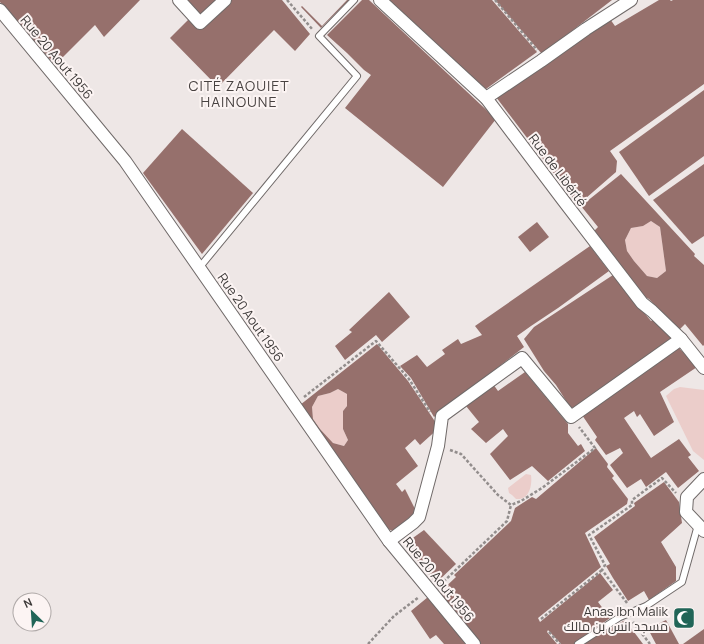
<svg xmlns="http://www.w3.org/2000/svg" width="704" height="644" font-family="Manrope,Cairo,sans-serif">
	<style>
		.green { fill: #ebcdca }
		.building { fill: #96706c; fill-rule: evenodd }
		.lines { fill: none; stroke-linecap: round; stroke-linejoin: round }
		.service-casing { stroke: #706a69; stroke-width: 8 }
		.minor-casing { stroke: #706a69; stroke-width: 14 }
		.path { stroke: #928d8c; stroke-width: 2.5; stroke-dasharray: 3 2; stroke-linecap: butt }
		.service { stroke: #fff; stroke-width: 6 }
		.minor { stroke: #fff; stroke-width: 12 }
		.labels { text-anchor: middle; stroke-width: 4; stroke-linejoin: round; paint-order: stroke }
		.street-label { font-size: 13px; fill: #3c3938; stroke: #fcf4f3 }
		.poi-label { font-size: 13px; fill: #3c3938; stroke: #fcf4f3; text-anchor: end }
		.neighbourhood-label { font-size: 14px; letter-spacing: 1px; fill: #484241; stroke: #fcf4f3 }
	</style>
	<rect width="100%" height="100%" fill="#eee7e6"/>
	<g class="green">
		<polygon points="651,221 660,227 666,271 657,278 647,276 634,261 627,251 625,240 631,228 643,226"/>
		<polygon points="680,387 704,390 704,460 693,451 666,396 674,389"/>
		<polygon points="338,389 347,394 347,406 343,411 343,429 348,440 344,446 333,443 320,429 313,419 312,407 318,396 330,393"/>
		<path d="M 526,474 L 531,475 C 532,482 531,494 523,498 C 522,499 518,499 516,499 L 512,495 L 509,493 L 508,488 Z"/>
	</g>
	<g class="building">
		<polygon points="0,0 140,0 104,37 95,25 55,65 0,2"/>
		<polygon points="182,0 217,0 198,17"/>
		<polygon points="231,0 282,0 310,34 295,51 274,30 218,87 170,38 192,16 202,27"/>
		<polygon points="347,0 349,0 321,28 301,7 302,6 322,26"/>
		<polygon points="362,0 369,0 496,119 443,187 345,108 371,75 364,70 347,53 327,35"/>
		<polygon points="385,0 492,0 537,52 486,89"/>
		<polygon points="495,0 612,0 542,54"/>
		<polygon points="659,0 670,0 671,1 673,0 704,0 704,84 610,151 617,161 616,172 578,205 496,97 610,19 615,26"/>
		<polygon points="704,90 704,156 649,196 619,152"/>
		<polygon points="182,129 253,193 202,254 143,173"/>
		<polygon points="704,164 704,236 692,244 653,200"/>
		<path d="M 621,174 L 695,254 L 694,256 L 704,265 L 704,345 L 703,346 L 685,324 L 678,331 L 649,299 L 640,295 L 591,234 L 598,227 L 581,206 ZM 651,221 L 660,227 L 666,271 L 657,278 L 647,276 L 634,261 L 627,251 L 625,240 L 631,228 L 643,226 Z"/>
		<polygon points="537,222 549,237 530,252 518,237"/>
		<polygon points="590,246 609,271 558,308 531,326 517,336 524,347 434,417 411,378 400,366 417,355 427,367 445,354 442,350 458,339 461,344 482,335 475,326"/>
		<polygon points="613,275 651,321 655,319 674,339 578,409 570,407 556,385 544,371 524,339 534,327"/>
		<polygon points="389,292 410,317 382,342 376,335 345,360 335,346 352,332 349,330"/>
		<path d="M 377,344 L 408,381 L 434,420 L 440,427 L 420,445 L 415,439 L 405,448 L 418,466 L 396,484 L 402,492 L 405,489 L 416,511 L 395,531 L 386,529 L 300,405 ZM 338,389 L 347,394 L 347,406 L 343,411 L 343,429 L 348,440 L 344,446 L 333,443 L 320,429 L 313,419 L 312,407 L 318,396 L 330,393 Z"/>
		<polygon points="679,348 697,367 660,392 674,422 654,436 640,414 637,417 634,411 624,418 651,458 679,439 691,455 688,457 699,471 678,488 666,472 646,487 641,479 627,488 610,465 623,453 620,448 606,455 595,440 597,437 582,415"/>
		<polygon points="525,372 568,424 568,433 578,446 581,444 585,451 548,481 532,466 510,480 490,454 508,436 503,429 486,443 471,429 479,422 466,406 493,384 498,391"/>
		<polygon points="596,448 608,464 607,467 614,476 612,478 628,499 627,504 585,533 601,567 538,618 540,622 600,573 613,590 598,602 610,618 574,644 561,644 548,630 547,632 557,644 480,644 438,594 456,577 454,575 511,521 515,508 532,497 536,499"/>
		<polygon points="664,482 679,502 682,523 661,542 676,567 676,581 649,600 644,591 628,601 613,578 606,566 610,564 594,537 635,506 634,503"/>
		<polygon points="424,530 456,564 436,583 408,549 410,540"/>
		<polygon points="428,597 450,624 471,644 444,644 436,635 430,639 411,611"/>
		<polygon points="625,620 643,644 583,644 609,625 611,628"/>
		<polygon points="666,620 679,644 656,644 648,629"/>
		<polygon points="704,629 704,644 683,644"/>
	</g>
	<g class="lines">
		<g class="service-casing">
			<g id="service">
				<polyline points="199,268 357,76 319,36 354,0"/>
				<polyline points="578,644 620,617 646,606 682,582 698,525"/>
			</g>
		</g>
		<g class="minor-casing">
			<g id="minor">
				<polyline points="179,0 200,23 225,0"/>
				<polyline points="380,0 486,98 563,200 642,303 652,311 681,339 704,368"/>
				<polyline points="0,10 125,161 389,541 474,644"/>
				<polyline points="486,98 541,61 586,29 631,0"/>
				<polyline points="704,479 687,497 686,512 704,531"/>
				<polyline points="389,541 413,523 419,517 438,446 442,416 522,358 571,417 681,339"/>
			</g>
		</g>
		<g class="path">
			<polyline points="287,0 313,30"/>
			<polyline points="495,0 537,50"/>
			<polyline points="304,397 376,341 409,379 430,412"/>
			<polyline points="450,450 461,454 498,495 511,505 521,501 542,488 595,448 579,427"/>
			<polyline points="440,585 507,521 511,505"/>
			<polyline points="627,603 602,570 605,565 589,535 632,505 632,500 662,478 676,493"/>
			<polyline points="541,619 602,570"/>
			<polyline points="633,622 650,644"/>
			<polyline points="549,632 560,644"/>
			<polyline points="368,644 394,616 419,597"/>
		</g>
		<use href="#service" class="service"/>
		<use href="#minor" class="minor"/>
	</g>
	<defs>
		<g id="mosque-square" transform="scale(1.15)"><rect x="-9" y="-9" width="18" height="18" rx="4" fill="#206557" stroke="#fcf4f3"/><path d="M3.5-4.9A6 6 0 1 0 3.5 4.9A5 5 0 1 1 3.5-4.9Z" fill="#fff"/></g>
	</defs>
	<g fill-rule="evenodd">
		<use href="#mosque-square" x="684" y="618"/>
	</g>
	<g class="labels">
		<g class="street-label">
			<text transform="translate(57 57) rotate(50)" y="5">Rue 20 Aout 1956</text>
			<text transform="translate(558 170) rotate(53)" y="5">Rue de Libérté</text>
			<text transform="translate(251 317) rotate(55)" y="5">Rue 20 Aout 1956</text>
			<text transform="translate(439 579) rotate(51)" y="5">Rue 20 Aout 1956</text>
		</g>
		<g class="poi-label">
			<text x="668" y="616">Anas Ibn Malik<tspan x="668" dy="15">مسجد انس بن مالك</tspan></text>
		</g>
		<g class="neighbourhood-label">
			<text x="239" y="91">CITÉ ZAOUIET<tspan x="239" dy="16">HAINOUNE</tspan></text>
		</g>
	</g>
	<g transform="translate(32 612) rotate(335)"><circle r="19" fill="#fcf4f3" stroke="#afa9a8"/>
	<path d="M0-3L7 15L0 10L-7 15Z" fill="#206557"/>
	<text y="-6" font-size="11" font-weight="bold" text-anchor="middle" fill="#3c3938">N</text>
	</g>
</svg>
